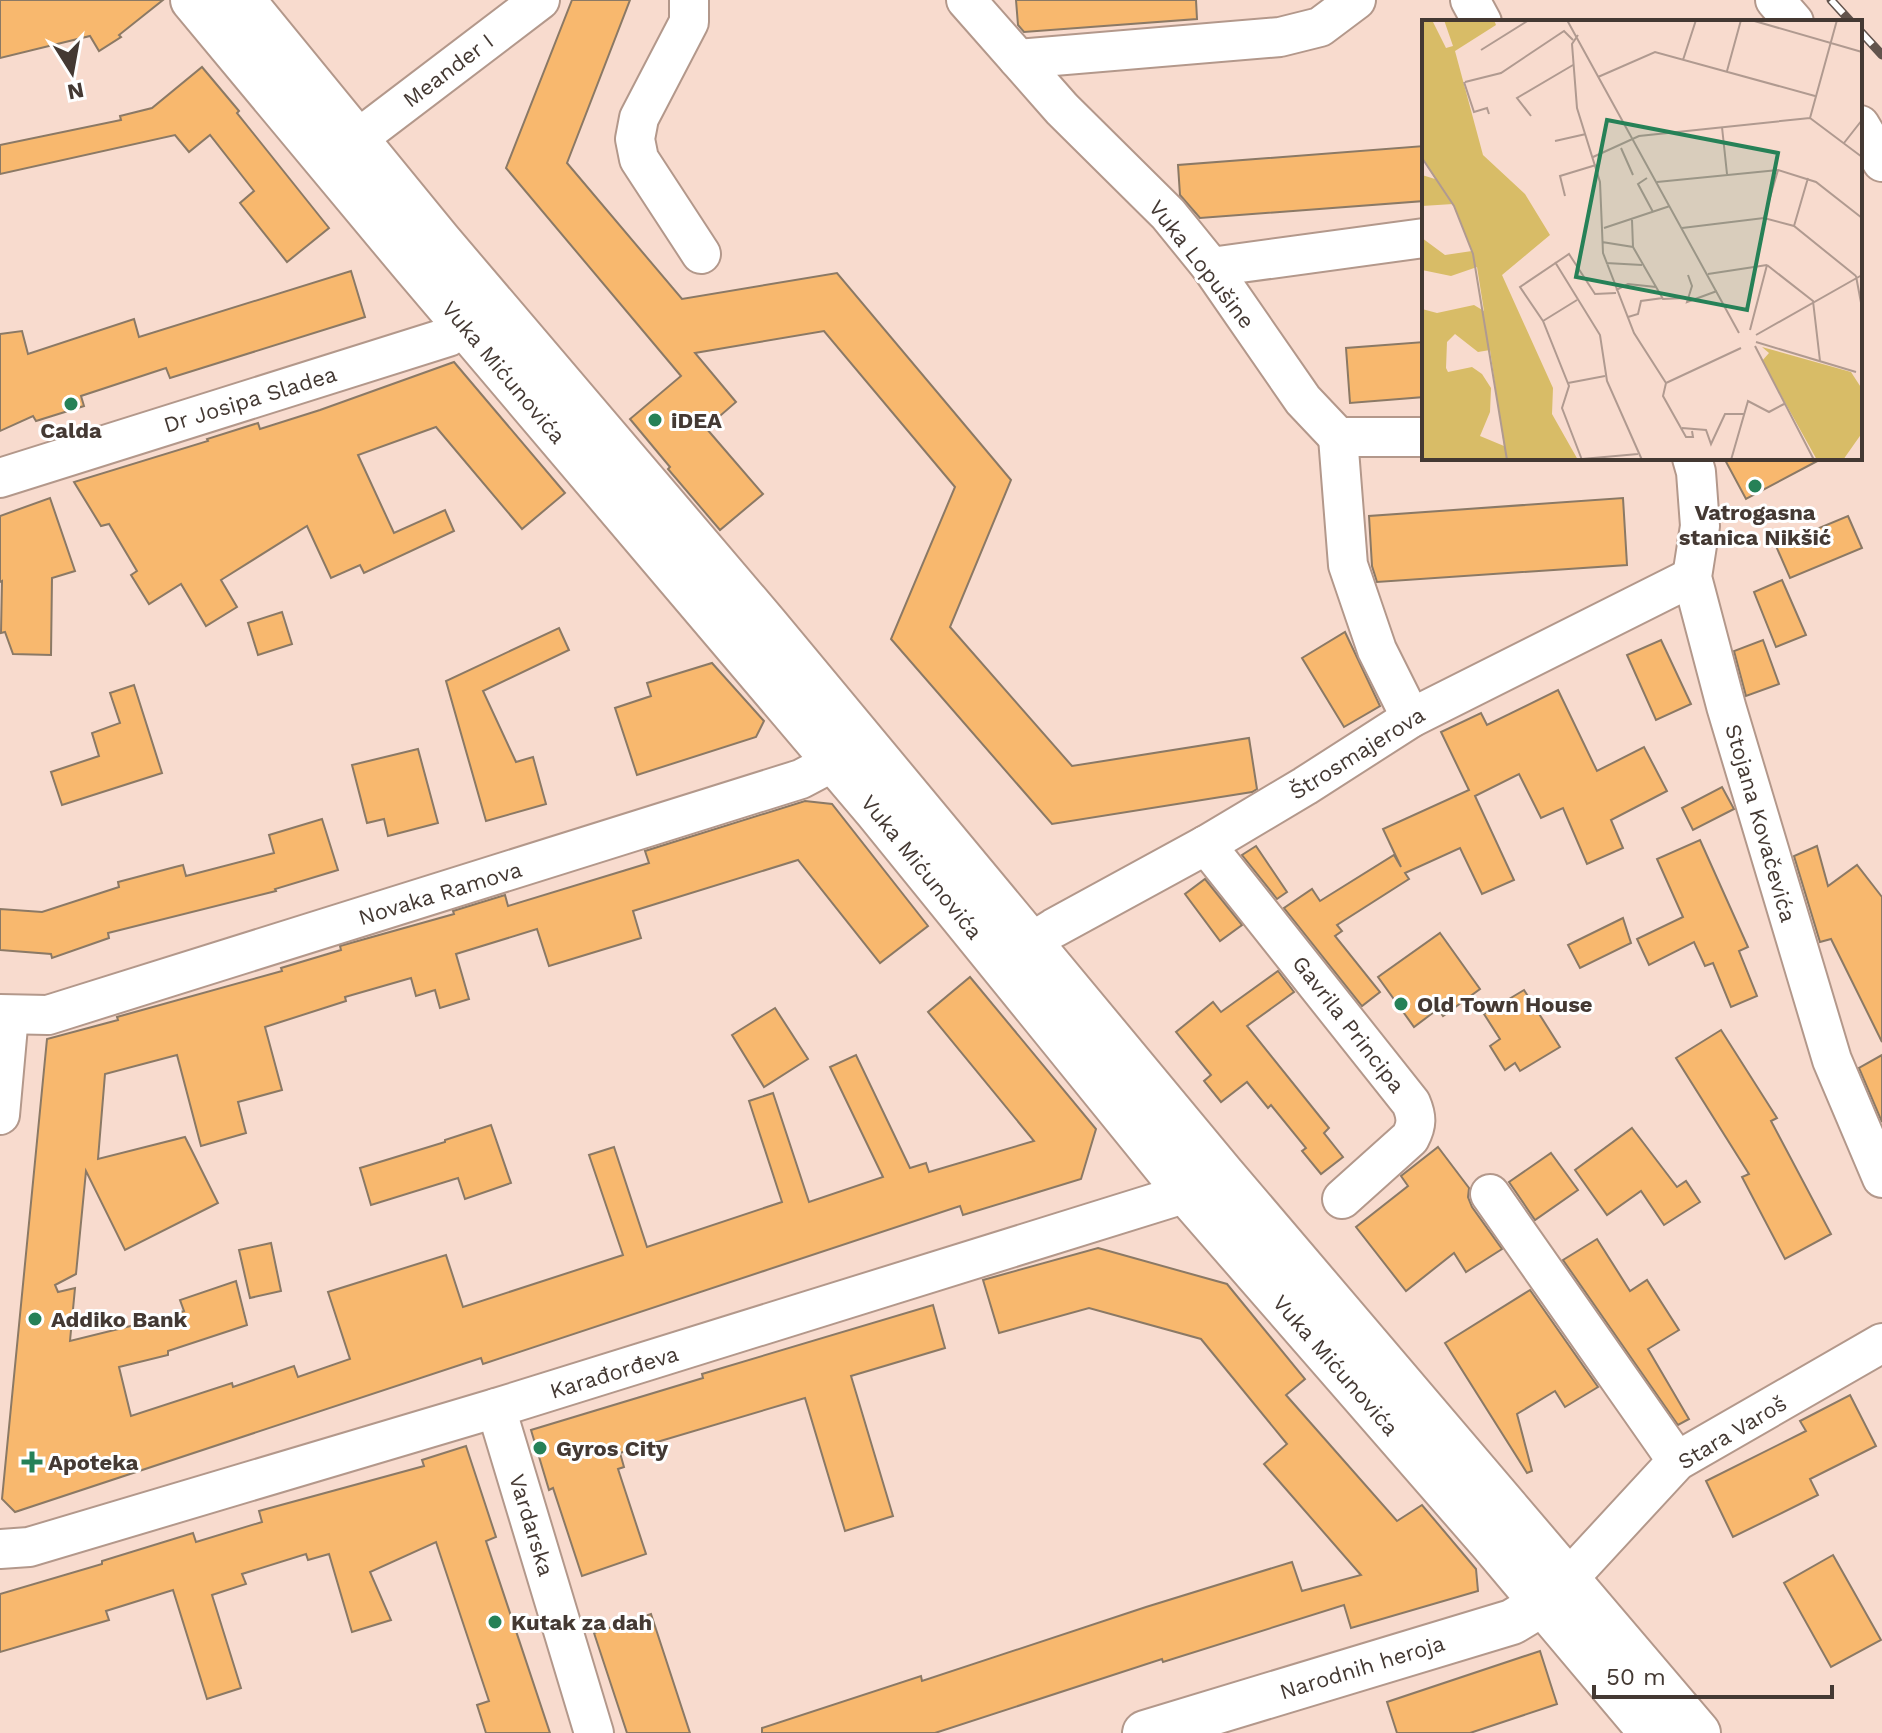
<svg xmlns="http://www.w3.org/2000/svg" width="1882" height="1733" font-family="'Work Sans',sans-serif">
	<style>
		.building { fill: #f8b86e; stroke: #8b7965; stroke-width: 2 }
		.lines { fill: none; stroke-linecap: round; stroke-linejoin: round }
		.minor-casing { stroke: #b3988b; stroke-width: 42 }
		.tertiary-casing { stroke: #b3988b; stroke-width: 48 }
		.secondary-casing { stroke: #b3988b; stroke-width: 48 }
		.minor { stroke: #fff; stroke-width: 38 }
		.tertiary { stroke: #fff; stroke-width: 44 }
		.secondary { stroke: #fff; stroke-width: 44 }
		.rail-casing { stroke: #62544d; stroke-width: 9 }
		.rail { stroke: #fff; stroke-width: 6; stroke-dasharray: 18; stroke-linecap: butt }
		.poi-dot { fill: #268157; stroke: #fff; stroke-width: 3 }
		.labels { text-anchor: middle; stroke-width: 6; stroke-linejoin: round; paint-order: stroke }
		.street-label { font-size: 22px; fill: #443933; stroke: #fff }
		.poi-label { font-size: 22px; font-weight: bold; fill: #443933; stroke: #fff; text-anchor: start }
		.inset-road { fill: none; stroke: #b09a90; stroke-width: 2 }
		.view { fill: #268157; fill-opacity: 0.15; stroke: #268157; stroke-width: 4 }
		.inset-edge { fill: none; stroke: #443933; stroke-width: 4 }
	</style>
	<rect width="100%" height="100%" fill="#f8dbce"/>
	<g class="building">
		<polygon points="0,0 163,0 119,35 121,37 99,51 90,36 0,58"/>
		<polygon points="572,0 630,0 567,163 682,299 837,273 1011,480 950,627 1072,766 1249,738 1257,789 1252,792 1052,824 891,639 955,487 824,331 695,353 736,402 706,428 763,494 720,530 668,469 670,467 630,419 681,376 506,168"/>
		<polygon points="1016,0 1196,0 1197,19 1024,32 1018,25"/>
		<polygon points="202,67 239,111 237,113 329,228 287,262 240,203 254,191 210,135 189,152 175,135 0,174 0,145 121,120 120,116 152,108"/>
		<polygon points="1424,146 1424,201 1200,218 1180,195 1178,165"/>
		<polygon points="351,271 365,317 170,378 166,368 81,396 84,406 36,421 33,416 0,431 0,334 22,331 28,354 134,319 139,337"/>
		<polygon points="1424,342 1424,397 1350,403 1346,348"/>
		<polygon points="454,362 565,493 522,529 436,427 358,455 394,533 445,510 454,531 364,573 360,565 331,578 307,526 221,580 237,607 206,626 181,584 149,604 131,575 137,571 109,524 101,526 74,482 208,441 207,439 258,423 260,429 320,410"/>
		<polygon points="1724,458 1823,458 1746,499"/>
		<polygon points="50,498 75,571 52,578 51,655 13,654 5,632 1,633 2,581 0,582 0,516"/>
		<polygon points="1623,498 1627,565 1377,582 1372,566 1369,516"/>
		<polygon points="1848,516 1862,548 1790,578 1776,546"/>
		<polygon points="1782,580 1806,635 1776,647 1754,592"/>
		<polygon points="282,612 292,644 258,655 248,623"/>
		<polygon points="559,628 569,650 483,691 516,762 533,757 546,804 486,821 446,681"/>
		<polygon points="1345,632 1380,706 1344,727 1302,658"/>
		<polygon points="1661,640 1691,704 1656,720 1627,655"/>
		<polygon points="1763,640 1779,684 1746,696 1734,651"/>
		<polygon points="712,663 764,721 756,737 637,775 615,708 651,696 647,683"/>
		<polygon points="134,685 162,773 62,805 51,772 99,756 92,733 120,723 110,693"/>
		<polygon points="1558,690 1597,771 1644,747 1667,791 1611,820 1623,848 1587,864 1563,808 1541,818 1519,774 1475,796 1514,880 1482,894 1460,848 1405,873 1409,879 1337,925 1342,931 1335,936 1380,992 1362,1006 1284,908 1312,889 1320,901 1394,855 1401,867 1383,829 1469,790 1441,732 1481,713 1487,725"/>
		<polygon points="418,749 438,823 388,836 384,819 367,823 352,765"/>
		<polygon points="1722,787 1734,809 1693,830 1682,808"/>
		<polygon points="805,801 832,804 928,926 880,963 798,860 633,911 641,938 549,966 537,929 456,954 469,999 440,1008 435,990 416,996 411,978 345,997 346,1001 265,1027 282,1090 238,1102 246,1133 201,1146 177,1055 105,1074 98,1159 185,1137 218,1203 125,1250 86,1171 76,1274 55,1285 58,1292 75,1288 70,1341 159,1319 184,1311 180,1300 236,1281 247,1325 168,1351 168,1355 119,1367 131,1416 232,1383 233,1387 294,1366 298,1377 350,1359 328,1292 446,1255 463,1307 623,1255 589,1155 614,1147 647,1247 782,1202 749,1101 773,1093 809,1202 883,1177 830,1067 856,1055 910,1168 926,1163 929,1172 1034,1141 928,1012 970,977 1096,1129 1081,1179 963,1215 960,1206 483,1364 481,1358 15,1512 2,1499 47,1039 118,1020 117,1017 282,971 281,968 341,950 340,946 454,914 453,911 505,895 508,906 649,863 645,851"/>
		<polygon points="322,819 338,870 275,889 276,891 108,933 109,938 52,958 51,954 0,950 0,909 42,912 119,887 118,882 175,867 183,865 186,876 274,853 269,835"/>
		<polygon points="1700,840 1748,947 1739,951 1757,996 1731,1007 1713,963 1705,966 1694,942 1649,965 1637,939 1683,917 1657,859"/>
		<polygon points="1256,846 1287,892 1277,899 1242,855"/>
		<polygon points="1817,846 1828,886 1857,865 1882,897 1882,1042 1831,939 1820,942 1794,856"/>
		<polygon points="1205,879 1242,925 1220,941 1185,894"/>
		<polygon points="1623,918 1631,943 1580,968 1568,945"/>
		<polygon points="1440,933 1480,989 1443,1016 1438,1009 1414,1027 1378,977"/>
		<polygon points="1278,971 1294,992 1247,1026 1329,1128 1324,1133 1343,1157 1321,1174 1302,1151 1306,1148 1271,1105 1268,1108 1247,1082 1221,1102 1204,1081 1211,1075 1176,1032 1213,1002 1221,1012"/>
		<polygon points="1524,990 1560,1047 1520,1071 1515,1063 1505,1070 1490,1046 1500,1039 1484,1014"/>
		<polygon points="775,1008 808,1059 764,1087 732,1035"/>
		<polygon points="1721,1030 1777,1118 1771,1121 1831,1234 1785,1259 1742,1177 1749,1174 1676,1058"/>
		<polygon points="1882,1055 1882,1122 1859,1068"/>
		<polygon points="491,1125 511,1183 465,1199 458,1178 371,1205 360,1168 445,1142 445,1140"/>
		<polygon points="1632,1128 1677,1187 1686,1181 1700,1202 1664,1225 1641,1191 1607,1215 1575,1170"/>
		<polygon points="1438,1147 1469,1188 1468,1197 1472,1207 1502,1249 1466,1272 1454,1253 1406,1291 1356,1227 1408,1186 1401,1176"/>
		<polygon points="1551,1153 1578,1190 1535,1220 1509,1182"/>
		<polygon points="1597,1239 1630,1291 1647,1280 1679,1330 1648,1349 1689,1419 1678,1425 1563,1260"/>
		<polygon points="271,1243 281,1291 250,1298 239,1250"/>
		<polygon points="1098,1248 1227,1284 1305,1379 1286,1395 1397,1521 1422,1505 1476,1569 1478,1591 1351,1628 1344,1605 1163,1662 1162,1659 935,1733 762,1733 762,1728 921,1676 922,1681 1146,1607 1292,1562 1302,1591 1361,1575 1264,1464 1287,1444 1201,1339 1089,1308 999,1333 983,1280"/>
		<polygon points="1530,1290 1598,1387 1565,1407 1555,1391 1517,1414 1532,1471 1527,1473 1445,1343"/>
		<polygon points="933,1305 945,1348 851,1376 893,1516 845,1531 805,1398 620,1453 624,1467 618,1469 646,1554 582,1576 553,1488 549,1490 531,1430 703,1378 702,1374"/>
		<polygon points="1850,1395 1876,1446 1810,1479 1818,1495 1733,1537 1706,1481 1806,1431 1800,1421"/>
		<polygon points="466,1446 496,1537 486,1541 550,1733 486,1733 477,1705 489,1701 436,1542 370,1572 391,1620 352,1632 329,1554 308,1560 306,1554 242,1574 246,1584 212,1595 241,1688 207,1699 173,1590 106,1611 109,1620 0,1652 0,1594 102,1564 102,1561 193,1533 196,1542 262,1522 259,1511 424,1466 422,1460"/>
		<polygon points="1833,1555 1881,1640 1831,1667 1784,1583"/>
		<polygon points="651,1614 690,1733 627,1733 594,1633"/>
		<polygon points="1540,1651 1557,1704 1470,1733 1397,1733 1387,1702"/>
	</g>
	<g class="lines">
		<g class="minor-casing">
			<g id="minor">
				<polyline points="689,0 689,22 639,118 635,139 639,159 701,254"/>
				<polyline points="966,0 1062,109 1168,214 1211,267 1303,400 1338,437 1424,437"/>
				<polyline points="1470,0 1482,22"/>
				<polyline points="1775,0 1794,22"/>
				<polyline points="1018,59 1280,37 1320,27 1356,0"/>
				<polyline points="1860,125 1882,162"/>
				<polyline points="356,140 540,0"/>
				<polyline points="1211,267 1424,238"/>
				<polyline points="1338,437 1348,565 1377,650 1411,718"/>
				<polyline points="1692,458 1696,472 1700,526 1692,577 1726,706 1832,1060 1882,1178"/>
				<polyline points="0,478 448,337 489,306"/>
				<path d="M 1206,845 L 1411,1103 C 1417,1117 1417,1125 1410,1138 L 1342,1199"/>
				<polyline points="1030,943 1054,928 1206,845 1305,786 1411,718 1692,577"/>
				<polyline points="0,1014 48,1015 801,779 835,761 858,742"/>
				<polyline points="0,1115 9,1015"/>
				<polyline points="1490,1194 1677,1461"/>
				<polyline points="496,1408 594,1733"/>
				<polyline points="0,1549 29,1547 496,1408 1187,1193 1213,1179"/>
				<polyline points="1568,1579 1677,1461 1882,1343"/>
			</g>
		</g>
		<g class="tertiary-casing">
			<polyline id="tertiary" points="1145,1733 1512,1622 1542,1604 1568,1579"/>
		</g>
		<g class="secondary-casing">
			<g id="secondary">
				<polyline points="193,0 412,263 877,811 1187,1193 1492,1543 1652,1733"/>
				<polyline points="242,0 439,241 766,625 1222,1174 1698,1733"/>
			</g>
		</g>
		<use href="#minor" class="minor"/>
		<use href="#tertiary" class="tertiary"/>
		<use href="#secondary" class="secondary"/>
		<g class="rail-casing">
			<g id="rail">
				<polyline points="1831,0 1851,22"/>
				<polyline points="1860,31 1882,55"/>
			</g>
		</g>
		<use href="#rail" class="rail"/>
	</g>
	<g class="poi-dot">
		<circle cx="71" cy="404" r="8"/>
		<circle cx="655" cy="420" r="8"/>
		<circle cx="1755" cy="486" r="8"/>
		<circle cx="1401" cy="1004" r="8"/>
		<circle cx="35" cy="1319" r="8"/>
		<circle cx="540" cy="1448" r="8"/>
		<path d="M28 1450h8v8h8v8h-8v8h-8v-8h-8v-8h8z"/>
		<circle cx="495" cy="1622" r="8"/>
	</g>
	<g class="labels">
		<g class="street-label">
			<text transform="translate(448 70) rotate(-37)" y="8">Meander I</text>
			<text transform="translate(1202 264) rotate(52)" y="8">Vuka Lopušine</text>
			<text transform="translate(504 372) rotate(50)" y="8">Vuka Mićunovića</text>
			<text transform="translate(250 399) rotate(-17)" y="8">Dr Josipa Sladea</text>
			<text transform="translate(1357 753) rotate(-32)" y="8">Štrosmajerova</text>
			<text transform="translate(1761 823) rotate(74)" y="8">Stojana Kovačevića</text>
			<text transform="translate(922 867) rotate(51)" y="8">Vuka Mićunovića</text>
			<text transform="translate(440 893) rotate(-17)" y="8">Novaka Ramova</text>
			<text transform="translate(1349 1024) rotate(52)" y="8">Gavrila Principa</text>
			<text transform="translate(1336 1365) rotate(49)" y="8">Vuka Mićunovića</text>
			<text transform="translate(614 1372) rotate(-17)" y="8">Karađorđeva</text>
			<text transform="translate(1732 1432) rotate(-31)" y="8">Stara Varoš</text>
			<text transform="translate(532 1525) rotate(73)" y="8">Vardarska</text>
			<text transform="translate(1362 1667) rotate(-17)" y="8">Narodnih heroja</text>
		</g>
		<g class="poi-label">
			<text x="671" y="428">iDEA</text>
			<text x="71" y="438" text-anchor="middle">Calda</text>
			<text x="1755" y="520" text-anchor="middle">Vatrogasna<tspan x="1755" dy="25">stanica Nikšić</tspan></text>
			<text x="1417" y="1012">Old Town House</text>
			<text x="51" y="1327">Addiko Bank</text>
			<text x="556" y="1456">Gyros City</text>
			<text x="48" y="1470">Apoteka</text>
			<text x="511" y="1630">Kutak za dah</text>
		</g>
	</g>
	<g transform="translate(1422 20)">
		<rect width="440" height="440" fill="#f8dbce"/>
		<path d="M 0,0 L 10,0 L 24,28 L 31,26 L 22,0 L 72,0 L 74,5 L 33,31 L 61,135 L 103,174 L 128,215 L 80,255 L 131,368 L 130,394 L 156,440 L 0,440 L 0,289 L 15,293 L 52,285 L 62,291 L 55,247 L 29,256 L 0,250 L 0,218 L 23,235 L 50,231 L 31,184 L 0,186 L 0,155 L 13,159 L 0,138 ZM 33,314 L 56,332 L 68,330 L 82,426 L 58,416 L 68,392 L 69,368 L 60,354 L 50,347 L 26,352 L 24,348 L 25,322 ZM 340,327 L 429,352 L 440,369 L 440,413 L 421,440 L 395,440 L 340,341 L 347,333 Z" fill="#d8bc67" fill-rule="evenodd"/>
		<path class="inset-road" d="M 145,0 L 317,313M 329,0 L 440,32M 156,15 L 150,24 L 155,88 L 178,162 L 181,233 L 212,313 L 244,363M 59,30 L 107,0M 261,40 L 274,0M 305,51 L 319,0M 176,57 L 233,32 L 393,76M 42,62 L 52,92 L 65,88 L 67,94M 43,62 L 79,53 L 142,11 L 151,20M 109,96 L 95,78 L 151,45M 388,98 L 415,0M 388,98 L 440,137M 300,107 L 305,154M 133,121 L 164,114M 422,123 L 440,100M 199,128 L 211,155M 171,137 L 217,116 L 388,98M 0,138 L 32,186 L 51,234 L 85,440M 225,158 L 216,164 L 231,192M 235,162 L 356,150 L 394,162 L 440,198M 143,176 L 138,156 L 174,145M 342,198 L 356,150M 210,200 L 211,227M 372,206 L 386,158M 182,208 L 248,186M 260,208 L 342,198 L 372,206 L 434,256M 180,222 L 211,227 L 241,279 L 263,278M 133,242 L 178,315 L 185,361 L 220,440M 184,243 L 220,245M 345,245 L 391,281 L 398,341M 286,254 L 345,245M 266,255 L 270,266 L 265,282 L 295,271M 434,256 L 440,288M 194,270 L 206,264 L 234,267M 206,297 L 216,294 L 219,281 L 241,278M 121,301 L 155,280M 328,310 L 345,245M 334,315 L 440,255M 334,322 L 434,352M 333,326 L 392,440M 146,363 L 183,356M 244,363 L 319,328M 244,363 L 241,376 L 264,417 L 271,417 L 270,411M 260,408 L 284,410 L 289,424 L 303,394 L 322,394M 160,439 L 216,434M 160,440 L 140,388 L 147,366 L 121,301 L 98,267 L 147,234 L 173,274 L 194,273M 309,440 L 326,381 L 347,392 L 362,384"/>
		<path class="view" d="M 185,100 L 356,133 L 325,290 L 154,257 Z"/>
		<rect width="440" height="440" class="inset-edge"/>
	</g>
	<g transform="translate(72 72) rotate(169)" stroke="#ffffff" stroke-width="6" paint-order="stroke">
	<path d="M0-6L14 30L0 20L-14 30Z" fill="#443933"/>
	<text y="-12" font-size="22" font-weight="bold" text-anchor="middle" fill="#443933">N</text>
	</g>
	<path d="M1594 1685v12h238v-12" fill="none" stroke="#443933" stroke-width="4"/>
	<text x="1606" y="1685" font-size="24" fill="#443933" stroke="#ffffff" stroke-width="6" paint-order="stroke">50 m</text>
</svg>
